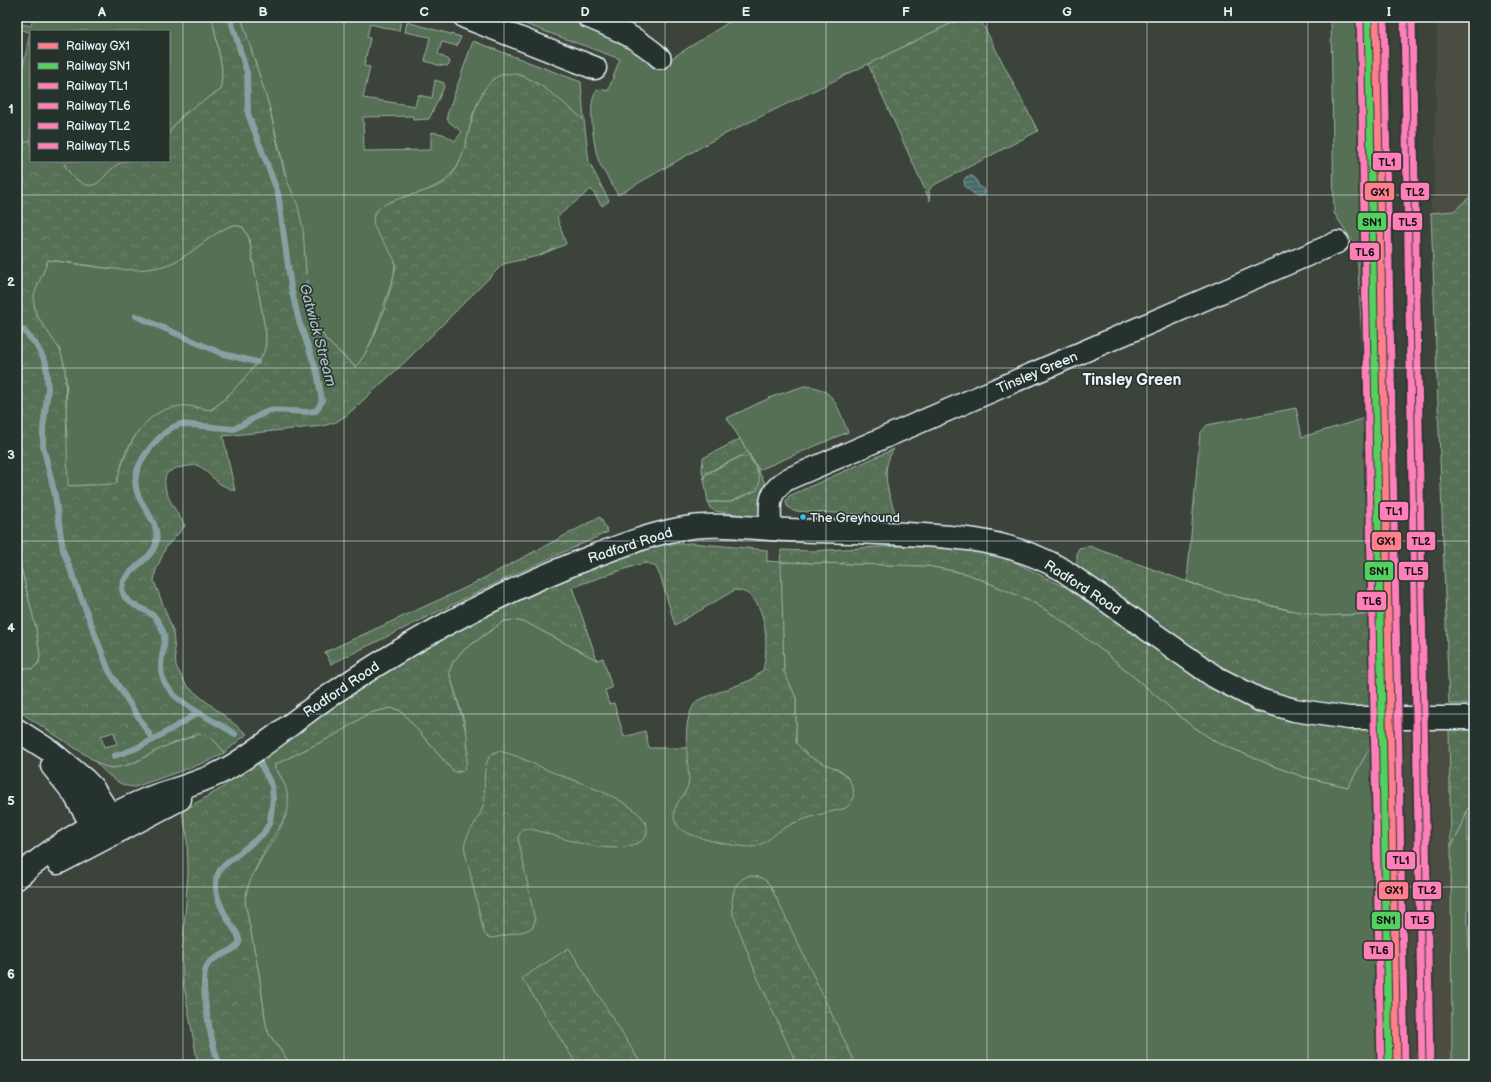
<svg xmlns="http://www.w3.org/2000/svg" width="1491" height="1082" font-family="'Balsamiq Sans',sans-serif">
	<style>
		.built { fill: #4c4e43 }
		.green { fill: #556f55; stroke: #9eb0a6 }
		.forest { fill: url(#forest-crowns); stroke: #9eb0a6; fill-rule: evenodd }
		.wetland { fill: url(#wetland-marsh); stroke: #9eb0a6 }
		.water { fill: url(#water-rules); stroke: #87a1a3 }
		.lines { fill: none; stroke-linecap: round; stroke-linejoin: round }
		.stream { stroke: #87a1a3; stroke-width: 6 }
		.minor-casing { stroke: #e8f1f8; stroke-width: 24 }
		.tertiary-casing { stroke: #e8f1f8; stroke-width: 25 }
		.minor { stroke: #26332d; stroke-width: 21 }
		.tertiary { stroke: #26332d; stroke-width: 22 }
		.rail-1-casing { stroke: #26332d; stroke-width: 10 }
		.rail-2-casing { stroke: #26332d; stroke-width: 10 }
		.rail-3-casing { stroke: #26332d; stroke-width: 10 }
		.rail-4-casing { stroke: #26332d; stroke-width: 10 }
		.rail-5-casing { stroke: #26332d; stroke-width: 10 }
		.rail-6-casing { stroke: #26332d; stroke-width: 10 }
		.rail-1 { stroke: #ff808c; stroke-width: 7 }
		.rail-2 { stroke: #54d061; stroke-width: 7 }
		.rail-3 { stroke: #ff80b9; stroke-width: 7 }
		.rail-4 { stroke: #ff80b9; stroke-width: 7 }
		.rail-5 { stroke: #ff80b9; stroke-width: 7 }
		.rail-6 { stroke: #ff80b9; stroke-width: 7 }
		.grid { fill: none; stroke: #e8f1f8; stroke-width: 1; stroke-opacity: 0.55 }
		.bus-dot { fill: #3ac5e4; stroke: #26332d; stroke-width: 1.5 }
		.labels { text-anchor: middle; stroke-width: 3; stroke-linejoin: round; paint-order: stroke }
		.bus-label { font-size: 13px; fill: #e8f1f8; stroke: #26332d; text-anchor: start }
		.street-label { font-size: 14px; fill: #e8f1f8; stroke: #26332d }
		.water-label { font-size: 15px; font-style: italic; fill: #a8bbbf; stroke: #26332d }
		.quarter-label { font-size: 16px; font-weight: bold; fill: #e8f1f8; stroke: #26332d }
		.line-badge { stroke: #26332d; stroke-width: 1.5 }
		.pale-badge-label { font-size: 11px; text-anchor: middle; font-weight: bold; fill: #111 }
		.neatline { fill: none; stroke: #e8f1f8; stroke-width: 1.5 }
		.grid-label { font-size: 13px; text-anchor: middle; font-weight: bold; fill: #e8f1f8 }
	</style>
	<defs>
		<pattern id="forest-crowns" width="20" height="18" patternUnits="userSpaceOnUse"><rect width="20" height="18" fill="#556f55"/><path d="M2 6a3 3 0 1 1 6 0M12 15a3 3 0 1 1 6 0" fill="none" stroke="#6d846e"/></pattern>
		<pattern id="wetland-marsh" width="20" height="14" patternUnits="userSpaceOnUse"><rect width="20" height="14" fill="#556f55"/><path d="M1 5h8M5 5V1M11 12h8M15 12V8" fill="none" stroke="#6d846e"/></pattern>
		<pattern id="water-rules" width="6" height="5" patternUnits="userSpaceOnUse"><rect width="6" height="5" fill="#476b6a"/><path d="M0 2.5h6" fill="none" stroke="#628180"/></pattern>
	</defs>
	<rect width="100%" height="100%" fill="#3c433a"/>
	<filter id="ink" filterUnits="userSpaceOnUse"><feTurbulence type="fractalNoise" baseFrequency=".025" numOctaves="2"/><feDisplacementMap in="SourceGraphic" scale="8" xChannelSelector="R" yChannelSelector="G"/><feConvolveMatrix kernelMatrix="1 2 1 2 8 2 1 2 1" color-interpolation-filters="sRGB"/></filter>
	<g filter="url(#ink)">
		<polygon class="built" points="1437,17 1474,17 1474,1065 1465,1065 1451,856 1452,1065 1386,1065 1380,729 1449,728 1431,199 1434,199"/>
		<g class="green">
			<polygon points="33,17 212,17 222,68 221,90 182,115 169,134 169,31 31,31 31,140 17,146 17,73 22,73 30,32 17,29 17,23 31,26"/>
			<polygon points="241,17 385,17 401,20 399,31 370,24 367,37 370,38 364,66 370,67 363,98 415,106 418,95 432,98 435,80 444,83 444,87 429,119 413,120 413,116 363,117 364,151 431,150 431,132 443,134 455,141 462,132 448,121 447,115 473,41 581,82 584,120 542,87 525,77 483,92 473,114 464,150 457,167 444,182 419,194 392,252 395,260 394,275 374,335 364,356 356,367 326,340 316,323 307,286 304,248 269,106"/>
			<path d="M 518,17 L 571,17 L 607,31 L 661,65 L 737,17 L 964,17 L 715,139 L 618,195 C 612,184 604,173 599,162 C 594,149 587,102 596,91 L 601,89 L 608,91 L 620,59 L 525,24 L 520,21 Z"/>
			<polygon points="1331,17 1367,17 1376,527 1376,642 1368,614 1323,616 1305,614 1207,589 1187,581 1200,434 1207,425 1296,408 1302,437 1366,418 1357,248 1334,213"/>
			<polygon points="407,22 461,37 457,46 442,42 438,54 449,60 450,63 447,66 438,65 425,61 430,37 405,32"/>
			<path d="M 64,161 L 127,161 C 122,163 117,164 113,168 C 99,180 95,195 76,179 C 70,174 65,168 64,161 Z"/>
			<path d="M 233,225 L 243,227 L 249,238 L 266,334 C 266,341 266,349 262,356 C 253,370 224,402 210,410 L 189,406 L 138,431 L 125,453 L 116,484 L 68,486 L 17,411 L 66,427 C 66,404 69,379 62,357 C 56,336 28,317 34,294 C 38,282 44,271 48,260 C 87,265 140,278 176,261 C 196,251 212,232 233,225 Z"/>
			<path d="M 804,386 C 835,387 837,407 848,432 L 759,470 L 727,418 L 774,396 Z"/>
			<polygon points="17,551 36,628 40,655 39,662 32,669 17,667"/>
			<path d="M 780,562 L 928,566 L 968,574 L 1031,601 L 1057,617 L 1107,654 L 1188,723 L 1216,742 L 1276,767 L 1304,777 L 1348,787 L 1380,729 L 1386,1065 L 291,1065 L 269,1034 L 266,1025 L 259,974 L 245,902 C 245,891 249,882 254,873 C 275,830 305,813 274,765 L 335,735 L 369,713 L 391,708 L 399,710 L 404,714 L 452,770 L 459,773 L 468,753 L 468,746 L 465,724 L 449,672 L 452,664 L 461,652 L 504,621 L 514,620 L 527,623 L 597,660 L 603,658 L 612,688 L 605,690 L 609,704 L 614,703 L 624,737 L 645,731 L 649,748 L 787,748 L 796,743 L 796,698 L 784,672 Z"/>
			<path d="M 199,734 C 211,734 218,744 224,753 L 209,761 L 135,787 C 117,787 105,771 92,759 L 111,768 L 123,766 L 134,763 L 163,747 Z"/>
			<polygon points="1468,808 1468,925 1474,1065 1452,1065 1451,847 1460,830"/>
		</g>
		<g class="forest">
			<path d="M 212,17 L 241,17 L 269,106 L 284,173 L 298,206 L 303,229 L 307,286 L 316,323 L 326,340 L 355,367 C 374,349 391,291 396,266 C 394,248 368,232 374,215 C 381,197 427,195 444,182 C 451,177 457,169 460,161 C 472,134 476,56 525,77 C 546,86 565,105 584,120 L 589,162 L 609,201 L 602,206 L 591,189 L 557,217 L 566,244 L 538,256 L 503,264 L 406,361 L 347,415 L 336,422 L 323,426 L 223,436 L 235,491 L 220,484 L 201,467 L 196,465 L 176,468 L 167,473 C 158,489 178,512 185,526 L 166,547 L 156,570 L 154,581 L 173,631 L 176,666 L 185,683 L 193,691 L 247,734 L 224,753 C 218,744 211,734 199,734 C 187,738 175,742 164,747 C 144,756 123,774 101,765 L 17,710 L 17,667 L 32,669 L 39,663 L 40,655 L 36,628 L 17,551 L 17,146 L 31,140 L 31,161 L 64,161 C 65,168 70,174 76,179 C 101,199 103,166 126,161 C 139,158 155,161 169,161 L 169,134 L 175,124 L 189,110 L 221,90 L 222,68 ZM 233,225 L 243,227 L 249,238 L 266,334 C 266,341 266,349 262,356 C 253,369 224,402 211,410 C 201,409 190,405 180,406 C 140,410 125,452 116,484 L 68,486 L 65,367 L 60,350 L 36,314 L 34,305 L 34,295 L 48,260 C 89,263 137,280 176,261 C 196,251 213,232 233,225 ZM 114,732 L 117,744 L 104,747 L 101,736 Z"/>
			<polygon points="964,17 979,17 1038,131 932,186 929,190 930,201 868,64"/>
			<polygon points="1474,193 1474,704 1449,704 1431,213 1454,211"/>
			<polygon points="740,439 765,483 761,513 755,517 715,511 710,508 708,502 730,502 757,490 759,481 754,464 741,456 706,473 704,479 702,471 703,458"/>
			<path d="M 894,449 C 879,470 889,494 896,516 L 793,511 L 787,506 L 786,501 L 789,496 Z"/>
			<polygon points="600,517 608,532 511,576 331,664 325,652 465,588"/>
			<path d="M 691,543 L 767,550 L 767,561 L 780,562 L 781,550 L 811,551 L 895,546 L 944,546 L 1001,555 L 1064,587 L 1077,560 L 1077,552 L 1079,548 L 1089,546 L 1207,589 L 1283,609 L 1323,616 L 1368,614 L 1376,642 L 1374,694 L 1380,729 L 1348,787 L 1304,777 L 1276,767 L 1216,742 L 1188,723 L 1107,654 L 1057,617 L 1031,601 L 968,574 L 928,566 L 781,562 L 784,672 L 796,698 L 796,743 C 800,747 804,752 809,756 C 825,767 847,766 853,789 C 855,797 852,802 846,808 C 827,813 806,817 788,826 C 777,831 768,842 757,846 C 745,850 694,838 683,831 C 677,827 673,820 674,813 C 675,801 687,796 689,781 C 688,758 680,717 698,700 L 751,680 L 763,670 C 769,646 768,591 735,590 L 675,625 L 661,578 L 656,567 L 647,563 L 640,564 L 572,587 L 597,660 L 527,623 L 514,620 L 504,621 L 461,652 L 452,664 L 449,672 L 467,735 L 467,762 L 463,771 L 455,772 L 452,770 L 404,714 L 399,710 L 391,708 L 369,713 L 335,735 L 274,765 C 284,783 291,792 287,814 C 274,836 246,877 245,902 L 259,974 L 266,1025 L 269,1034 L 291,1065 L 198,1065 L 183,981 L 182,958 L 188,872 L 187,836 L 182,811 L 222,788 L 273,746 L 356,684 L 469,624 L 586,570 L 661,545 Z"/>
			<polygon points="1449,728 1474,728 1474,807 1468,808 1460,830 1451,847"/>
			<path d="M 498,751 C 516,754 535,765 552,772 C 572,780 652,805 647,832 C 646,840 639,843 632,845 C 610,853 573,842 552,835 C 542,833 532,827 522,829 L 518,837 L 535,921 L 533,927 L 525,931 L 493,938 L 488,937 L 484,933 L 464,847 C 467,830 481,819 484,802 C 486,787 479,757 498,751 Z"/>
			<path d="M 748,876 C 760,876 766,878 772,889 L 856,1065 L 797,1065 L 756,974 L 733,914 C 731,899 732,882 748,876 Z"/>
			<polygon points="569,948 642,1065 577,1065 522,978"/>
		</g>
		<path class="wetland" d="M 741,456 L 748,457 C 756,465 763,479 757,490 L 730,502 L 708,502 L 704,479 L 705,475 Z"/>
		<polygon class="water" points="970,175 975,178 979,186 985,190 984,196 977,196 965,187 964,180 966,177"/>
		<g class="lines">
			<g class="stream">
				<path d="M 230,17 L 247,73 L 248,114 L 278,193 L 291,288 L 299,321 L 317,372 L 322,401 L 316,411 L 307,412 L 269,410 L 234,429 L 180,424 C 168,428 158,438 150,448 C 111,497 163,509 156,543 C 152,562 116,573 123,593 C 128,608 151,607 159,623 C 170,642 161,649 161,667 C 161,701 213,718 235,734"/>
				<polyline points="136,316 223,354 257,362"/>
				<polyline points="17,328 24,331 35,343 46,363 48,389 43,428 43,446 55,495 63,550 109,671 153,740 198,713"/>
				<polyline points="114,756 132,750 153,740"/>
				<path d="M 220,1065 C 212,1048 197,979 208,964 C 215,955 238,951 239,942 C 240,935 235,931 232,926 C 221,909 208,885 222,867 L 263,834 L 270,822 L 273,799 L 272,786 L 260,763"/>
			</g>
			<g class="minor-casing">
				<g id="minor">
					<path d="M 588,17 C 614,28 639,38 660,58"/>
					<path d="M 771,529 C 770,507 766,492 788,479 L 1338,242"/>
				</g>
			</g>
			<g class="tertiary-casing">
				<g id="tertiary">
					<polyline points="465,17 595,68"/>
					<polyline points="17,730 50,751 85,780 92,787 118,828"/>
					<polyline points="52,766 73,792 100,839"/>
					<polyline points="58,863 180,799"/>
					<path d="M 17,878 C 52,846 105,816 149,798 C 174,789 201,783 225,770 C 261,750 297,718 332,694 C 413,639 500,592 591,557 C 620,546 648,535 679,529 C 710,523 739,527 770,529 C 799,531 828,531 856,532 C 927,535 1000,533 1063,570 L 1215,677 L 1260,700 L 1294,710 L 1349,718 L 1474,718"/>
				</g>
			</g>
			<use href="#minor" class="minor"/>
			<use href="#tertiary" class="tertiary"/>
			<g class="rail-1-casing">
				<polyline id="rail-1" points="1376,17 1397,1065"/>
			</g>
			<g class="rail-2-casing">
				<polyline id="rail-2" points="1368,17 1389,1065"/>
			</g>
			<g class="rail-3-casing">
				<polyline id="rail-3" points="1384,17 1405,1065"/>
			</g>
			<g class="rail-4-casing">
				<polyline id="rail-4" points="1360,17 1381,1065"/>
			</g>
			<g class="rail-5-casing">
				<polyline id="rail-5" points="1412,17 1430,1065"/>
			</g>
			<g class="rail-6-casing">
				<polyline id="rail-6" points="1404,17 1422,1065"/>
			</g>
			<use href="#rail-1" class="rail-1"/>
			<use href="#rail-2" class="rail-2"/>
			<use href="#rail-3" class="rail-3"/>
			<use href="#rail-4" class="rail-4"/>
			<use href="#rail-5" class="rail-5"/>
			<use href="#rail-6" class="rail-6"/>
		</g>
	</g>
	<path class="grid" d="M 183,17 L 183,1065M 344,17 L 344,1065M 504,17 L 504,1065M 665,17 L 665,1065M 826,17 L 826,1065M 987,17 L 987,1065M 1147,17 L 1147,1065M 1308,17 L 1308,1065M 17,195 L 1474,195M 17,368 L 1474,368M 17,541 L 1474,541M 17,714 L 1474,714M 17,887 L 1474,887"/>
	<circle class="bus-dot" cx="803" cy="517" r="3.5"/>
	<g class="labels">
		<g class="bus-label">
			<text x="810" y="522">The Greyhound</text>
		</g>
		<g class="street-label">
			<text transform="translate(1037 372) rotate(-23)" y="5">Tinsley Green</text>
			<text transform="translate(630 545) rotate(-18)" y="5">Radford Road</text>
			<text transform="translate(1083 587) rotate(33)" y="5">Radford Road</text>
			<text transform="translate(341 689) rotate(-34)" y="5">Radford Road</text>
		</g>
		<g class="water-label">
			<text transform="translate(318 335) rotate(75)" y="5">Gatwick Stream</text>
		</g>
		<g class="quarter-label">
			<text x="1132" y="385">Tinsley Green</text>
		</g>
	</g>
	<g class="line-badge">
		<rect x="1372" y="152" width="30" height="19" rx="4" fill="#ff80b9"/>
		<rect x="1400" y="182" width="30" height="19" rx="4" fill="#ff80b9"/>
		<rect x="1364" y="182" width="31" height="19" rx="4" fill="#ff808c"/>
		<rect x="1357" y="212" width="30" height="19" rx="4" fill="#54d061"/>
		<rect x="1392" y="212" width="31" height="19" rx="4" fill="#ff80b9"/>
		<rect x="1349" y="242" width="31" height="19" rx="4" fill="#ff80b9"/>
		<rect x="1379" y="501" width="30" height="20" rx="4" fill="#ff80b9"/>
		<rect x="1371" y="531" width="31" height="20" rx="4" fill="#ff808c"/>
		<rect x="1406" y="531" width="30" height="20" rx="4" fill="#ff80b9"/>
		<rect x="1364" y="561" width="30" height="20" rx="4" fill="#54d061"/>
		<rect x="1398" y="561" width="31" height="20" rx="4" fill="#ff80b9"/>
		<rect x="1356" y="591" width="31" height="20" rx="4" fill="#ff80b9"/>
		<rect x="1386" y="851" width="30" height="19" rx="4" fill="#ff80b9"/>
		<rect x="1378" y="881" width="31" height="19" rx="4" fill="#ff808c"/>
		<rect x="1412" y="881" width="30" height="19" rx="4" fill="#ff80b9"/>
		<rect x="1371" y="911" width="30" height="19" rx="4" fill="#54d061"/>
		<rect x="1404" y="911" width="31" height="19" rx="4" fill="#ff80b9"/>
		<rect x="1363" y="941" width="31" height="19" rx="4" fill="#ff80b9"/>
	</g>
	<g class="pale-badge-label">
		<text x="1387" y="166">TL1</text>
		<text x="1415" y="196">TL2</text>
		<text x="1380" y="196">GX1</text>
		<text x="1372" y="226">SN1</text>
		<text x="1408" y="226">TL5</text>
		<text x="1365" y="256">TL6</text>
		<text x="1394" y="515">TL1</text>
		<text x="1386" y="545">GX1</text>
		<text x="1421" y="545">TL2</text>
		<text x="1379" y="575">SN1</text>
		<text x="1414" y="575">TL5</text>
		<text x="1372" y="605">TL6</text>
		<text x="1401" y="864">TL1</text>
		<text x="1394" y="894">GX1</text>
		<text x="1427" y="894">TL2</text>
		<text x="1386" y="924">SN1</text>
		<text x="1420" y="924">TL5</text>
		<text x="1379" y="954">TL6</text>
	</g>
	<rect width="1491" height="1082" fill="none" stroke="#26332d" stroke-width="44"/>
	<rect x="30" y="30" width="140" height="132" fill="#26332d" stroke="#747f7e"/>
	<rect x="38" y="43" width="20" height="6" fill="#ff808c" stroke="#747f7e"/>
	<text x="66" y="50" font-size="12" fill="#e8f1f8">Railway GX1</text>
	<rect x="38" y="63" width="20" height="6" fill="#54d061" stroke="#747f7e"/>
	<text x="66" y="70" font-size="12" fill="#e8f1f8">Railway SN1</text>
	<rect x="38" y="83" width="20" height="6" fill="#ff80b9" stroke="#747f7e"/>
	<text x="66" y="90" font-size="12" fill="#e8f1f8">Railway TL1</text>
	<rect x="38" y="103" width="20" height="6" fill="#ff80b9" stroke="#747f7e"/>
	<text x="66" y="110" font-size="12" fill="#e8f1f8">Railway TL6</text>
	<rect x="38" y="123" width="20" height="6" fill="#ff80b9" stroke="#747f7e"/>
	<text x="66" y="130" font-size="12" fill="#e8f1f8">Railway TL2</text>
	<rect x="38" y="143" width="20" height="6" fill="#ff80b9" stroke="#747f7e"/>
	<text x="66" y="150" font-size="12" fill="#e8f1f8">Railway TL5</text>
	<rect x="22" y="22" width="1447" height="1038" class="neatline"/>
	<g class="grid-label">
		<text x="102" y="16">A</text>
		<text x="263" y="16">B</text>
		<text x="424" y="16">C</text>
		<text x="585" y="16">D</text>
		<text x="746" y="16">E</text>
		<text x="906" y="16">F</text>
		<text x="1067" y="16">G</text>
		<text x="1228" y="16">H</text>
		<text x="1389" y="16">I</text>
		<text x="11" y="113">1</text>
		<text x="11" y="286">2</text>
		<text x="11" y="459">3</text>
		<text x="11" y="632">4</text>
		<text x="11" y="805">5</text>
		<text x="11" y="978">6</text>
	</g>
</svg>
